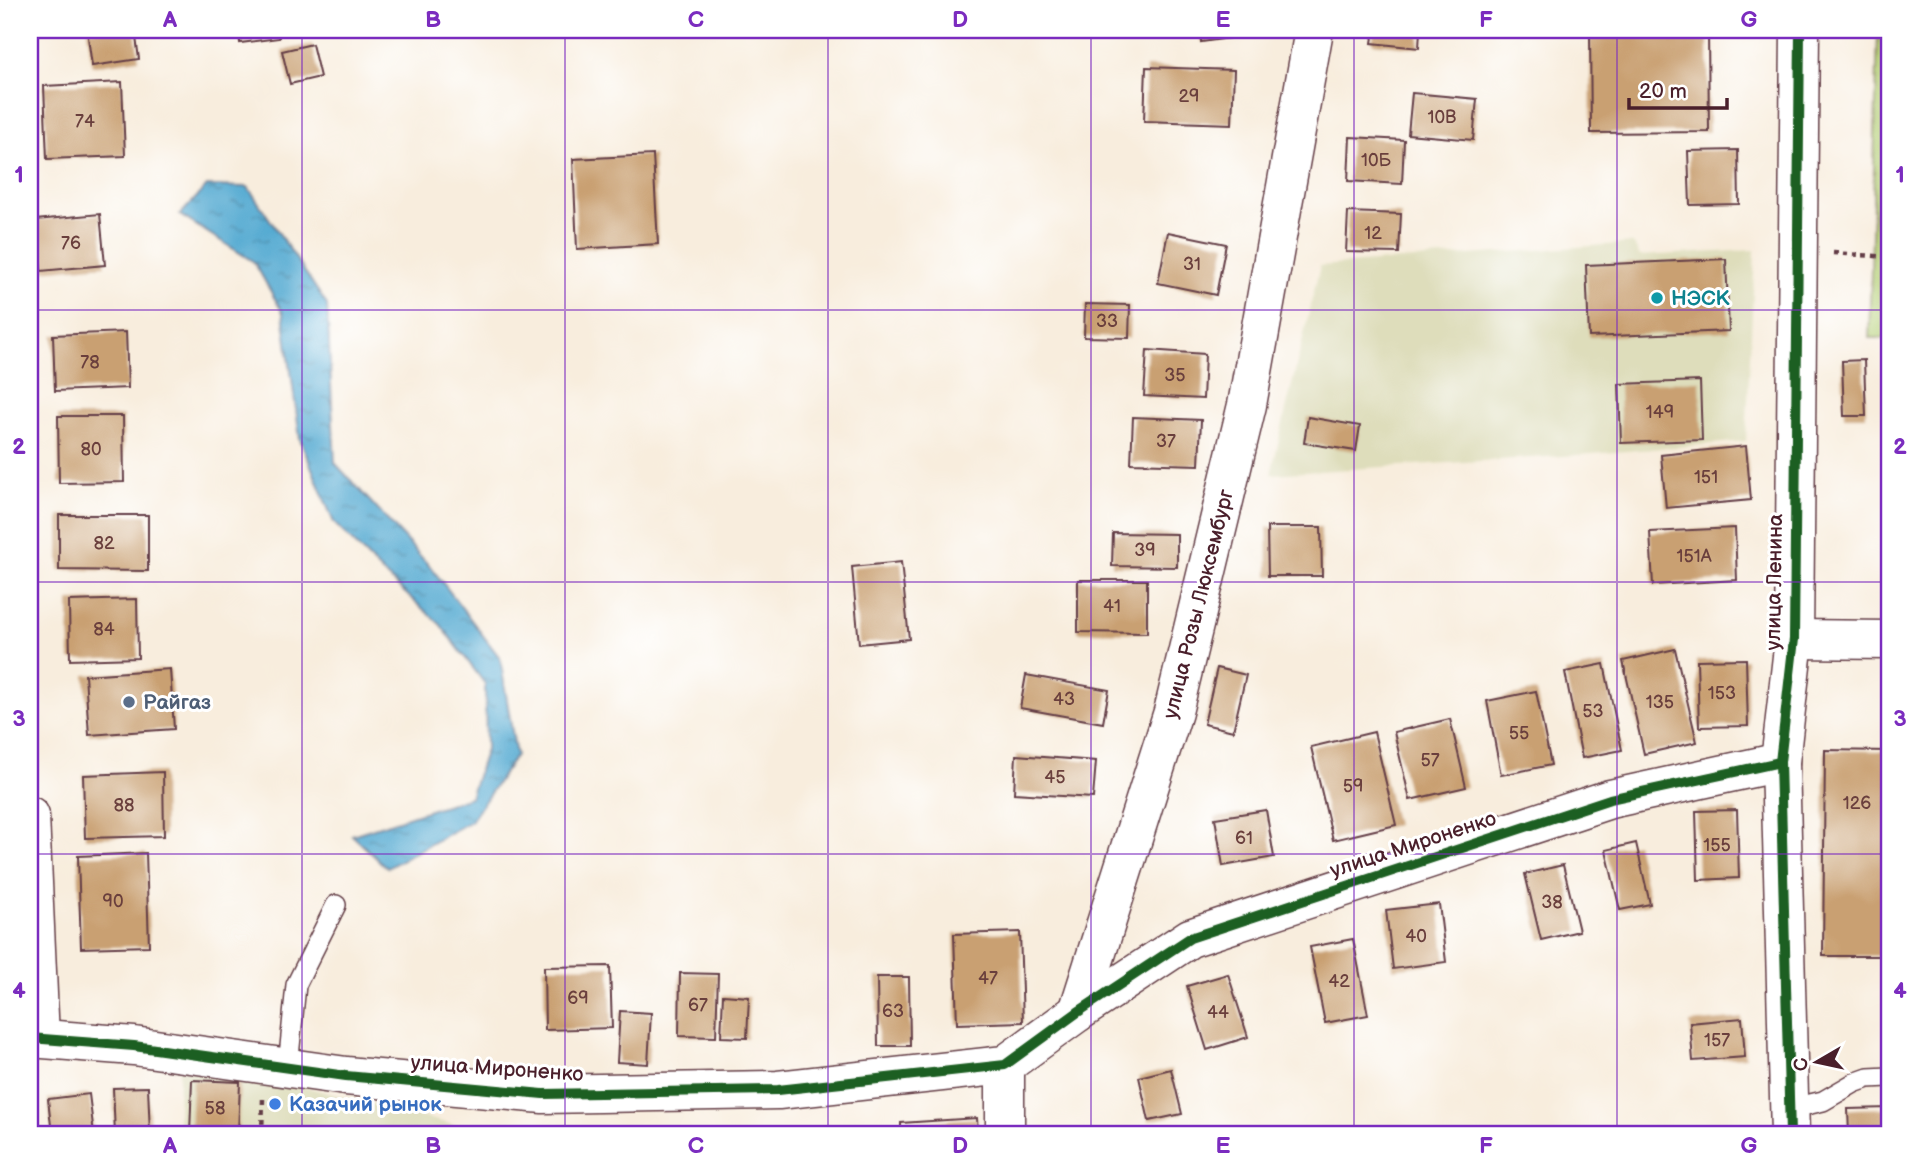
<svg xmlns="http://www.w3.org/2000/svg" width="1919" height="1164" font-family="'Balsamiq Sans',sans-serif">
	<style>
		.built { fill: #deddbb }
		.garden { fill: #b4cf75; stroke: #7f7750; stroke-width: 2 }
		.water { fill: url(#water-ripples); stroke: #50657e; stroke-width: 2 }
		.building { fill: #c9a072 }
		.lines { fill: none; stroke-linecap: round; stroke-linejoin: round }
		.service-casing { stroke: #643e46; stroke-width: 22 }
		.minor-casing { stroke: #643e46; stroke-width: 41 }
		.path { stroke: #643e46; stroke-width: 4.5; stroke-dasharray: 5 5; stroke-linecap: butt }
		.service { stroke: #fff; stroke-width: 19 }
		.minor { stroke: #fff; stroke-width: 38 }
		.cycleway-casing { stroke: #fff; stroke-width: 15 }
		.cycleway { stroke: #1b5e20; stroke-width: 10 }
		.grid { fill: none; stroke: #7b2cbf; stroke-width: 2; stroke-opacity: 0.55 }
		.culture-dot { fill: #0f9aa8; stroke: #fff; stroke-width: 2.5 }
		.service-dot { fill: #5c6f8a; stroke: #fff; stroke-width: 2.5 }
		.shop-dot { fill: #3f7fe0; stroke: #fff; stroke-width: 2.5 }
		.labels { text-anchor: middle; stroke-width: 6; stroke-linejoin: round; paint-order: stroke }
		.number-label { font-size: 18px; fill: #6a3f3d }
		.culture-label { font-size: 21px; font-weight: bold; fill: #0d838f; stroke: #fff; text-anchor: start }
		.street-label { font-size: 21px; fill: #4a1f2b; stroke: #fff }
		.service-label { font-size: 21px; font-weight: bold; fill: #4e5e75; stroke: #fff; text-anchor: start }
		.shop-label { font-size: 21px; font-weight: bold; fill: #366cbe; stroke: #fff; text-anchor: start }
		.neatline { fill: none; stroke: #7b2cbf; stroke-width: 2.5 }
		.grid-label { font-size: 23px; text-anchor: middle; font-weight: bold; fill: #7b2cbf }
	</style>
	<defs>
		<pattern id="water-ripples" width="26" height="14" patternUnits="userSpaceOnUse" patternTransform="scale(1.75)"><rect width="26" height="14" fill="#56abd2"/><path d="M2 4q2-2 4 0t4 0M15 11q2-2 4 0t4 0" fill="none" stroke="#498bab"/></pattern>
	</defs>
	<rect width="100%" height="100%" fill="#fff"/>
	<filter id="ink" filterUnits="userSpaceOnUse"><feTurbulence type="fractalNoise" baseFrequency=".0143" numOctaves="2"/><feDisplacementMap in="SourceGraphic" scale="14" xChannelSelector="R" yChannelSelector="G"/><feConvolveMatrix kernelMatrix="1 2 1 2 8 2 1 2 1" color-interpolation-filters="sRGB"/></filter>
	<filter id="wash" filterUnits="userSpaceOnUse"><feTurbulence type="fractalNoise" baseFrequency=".00686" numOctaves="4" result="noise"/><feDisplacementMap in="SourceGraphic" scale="28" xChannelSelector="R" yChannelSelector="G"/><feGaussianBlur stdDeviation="1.57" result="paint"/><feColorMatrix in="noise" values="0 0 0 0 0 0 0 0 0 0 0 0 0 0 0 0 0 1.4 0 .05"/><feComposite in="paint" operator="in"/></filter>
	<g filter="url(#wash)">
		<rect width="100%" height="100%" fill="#f8eddd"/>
		<g class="built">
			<polygon points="1633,243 1640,256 1755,250 1746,441 1579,455 1271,474 1320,266"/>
			<polygon points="179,1070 254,1074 489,1134 178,1134"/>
		</g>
		<polygon class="garden" points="1878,30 1889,30 1889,338 1869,338"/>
		<polygon class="water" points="207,186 248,187 327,305 335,463 433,570 500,658 516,755 471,821 387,868 352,835 470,797 486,749 485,684 440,624 385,575 334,523 300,439 283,313 254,262 180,215"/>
		<g id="blocks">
			<g class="building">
				<polygon points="87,30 135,30 139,59 92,66"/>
				<polygon points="239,30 278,30 279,38 240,43"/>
				<polygon points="983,30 1031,30 1031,33 983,36"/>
				<polygon points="1200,30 1244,30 1245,36 1201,42"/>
				<polygon points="1374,30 1420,30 1419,48 1372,43"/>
				<polygon points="1590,30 1708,30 1709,132 1591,133"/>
				<polygon points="312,44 320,77 290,84 282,51"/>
				<polygon points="1146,67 1234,70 1232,124 1144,121"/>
				<polygon points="122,82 125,156 47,159 44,86"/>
				<polygon points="1412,93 1477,99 1473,140 1408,134"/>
				<polygon points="1350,137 1404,140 1402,184 1348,181"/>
				<polygon points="1738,150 1739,204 1690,205 1688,151"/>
				<polygon points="653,155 658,244 577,249 573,159"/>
				<polygon points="1348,212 1401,214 1399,253 1346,252"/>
				<polygon points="100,214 105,265 41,271 36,220"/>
				<polygon points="1168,232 1226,244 1216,295 1158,283"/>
				<polygon points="1726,259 1729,331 1589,337 1586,265"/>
				<polygon points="1085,304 1130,305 1129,338 1084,337"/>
				<polygon points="126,332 128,388 55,391 53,335"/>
				<polygon points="1147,350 1205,354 1203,399 1144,396"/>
				<polygon points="1864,360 1866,416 1844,416 1842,361"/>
				<polygon points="1700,381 1702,440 1621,443 1619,384"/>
				<polygon points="58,416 123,416 124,482 59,483"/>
				<polygon points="1133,417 1201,420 1199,465 1131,463"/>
				<polygon points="1308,417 1360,426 1356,451 1304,443"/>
				<polygon points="1746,446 1751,500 1666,508 1661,455"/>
				<polygon points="59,515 148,515 148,571 59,570"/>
				<polygon points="1267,527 1321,527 1322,576 1268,576"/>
				<polygon points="1735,528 1737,580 1653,585 1650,532"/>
				<polygon points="1113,533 1177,534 1177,567 1112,566"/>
				<polygon points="901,562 909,639 859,644 852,567"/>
				<polygon points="1078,580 1147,580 1147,633 1078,632"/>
				<polygon points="137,599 138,658 70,660 69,601"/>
				<polygon points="1675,649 1697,742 1644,754 1623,661"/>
				<polygon points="1746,659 1748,726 1699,727 1697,660"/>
				<polygon points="1604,664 1622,750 1582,758 1565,672"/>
				<polygon points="1217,668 1246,675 1233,731 1204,724"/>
				<polygon points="170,669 174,729 89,735 85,675"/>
				<polygon points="1026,675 1109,690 1103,723 1020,708"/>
				<polygon points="1536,691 1551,765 1501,775 1487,701"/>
				<polygon points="1450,719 1466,787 1410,800 1394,732"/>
				<polygon points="1374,732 1396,825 1333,840 1311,747"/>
				<polygon points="1825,750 1889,751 1889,956 1823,956"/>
				<polygon points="1016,755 1096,761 1093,798 1014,793"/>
				<polygon points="163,772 164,836 85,838 83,775"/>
				<polygon points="1266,810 1274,857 1223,866 1215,818"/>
				<polygon points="1737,810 1739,878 1698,880 1696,811"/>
				<polygon points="1636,843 1650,904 1620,910 1606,850"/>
				<polygon points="146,853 149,946 81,948 78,856"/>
				<polygon points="1563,865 1579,931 1541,940 1525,874"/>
				<polygon points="1439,904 1446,962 1393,969 1386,910"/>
				<polygon points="1020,932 1023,1022 957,1024 954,934"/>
				<polygon points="1353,939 1368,1015 1325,1023 1310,947"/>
				<polygon points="610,966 612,1028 545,1030 544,967"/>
				<polygon points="680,973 718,974 716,1037 679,1036"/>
				<polygon points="1228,974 1248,1037 1207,1050 1187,986"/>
				<polygon points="877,977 909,977 910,1046 878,1046"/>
				<polygon points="723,995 749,997 747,1038 721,1037"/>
				<polygon points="620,1011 651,1013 648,1064 617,1062"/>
				<polygon points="1742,1018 1745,1057 1693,1061 1690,1023"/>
				<polygon points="1171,1069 1182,1114 1149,1121 1139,1077"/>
				<polygon points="192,1080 240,1082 238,1134 190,1134"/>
				<polygon points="148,1087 150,1134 115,1134 113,1088"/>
				<polygon points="89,1094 94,1134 52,1134 48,1099"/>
				<polygon points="1889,1108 1889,1134 1849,1134 1848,1109"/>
				<polygon points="977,1118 978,1134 901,1134 901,1123"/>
			</g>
		</g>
	</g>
	<g filter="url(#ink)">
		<use href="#blocks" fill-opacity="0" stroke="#643e46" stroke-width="2"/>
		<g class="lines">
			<g class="service-casing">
				<g id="service">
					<polyline points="288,1067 296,985 336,905"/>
					<polyline points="1789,1109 1823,1101 1854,1083 1868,1078 1889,1077"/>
				</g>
			</g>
			<g class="minor-casing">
				<g id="minor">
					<polyline points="1794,639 1889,640"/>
					<polyline points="30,816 40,1038"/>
					<polyline points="1078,1012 1173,712 1247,405 1314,30"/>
					<polyline points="30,1038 134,1046 346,1076 543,1094 778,1090 1005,1065 1078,1012 1190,938 1610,799 1780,762"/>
					<polyline points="1005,1065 1005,1134"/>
					<polyline points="1790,1134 1780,762 1794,639 1800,30"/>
				</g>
			</g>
			<g class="path">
				<polyline points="1833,253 1889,257"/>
				<polyline points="262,1134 263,1099"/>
			</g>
			<use href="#service" class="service"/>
			<use href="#minor" class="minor"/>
			<g class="cycleway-casing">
				<g id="cycleway">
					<polyline points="30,1038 134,1046 346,1076 543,1094 778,1090 1005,1065 1078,1012 1190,938 1610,799 1780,762"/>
					<polyline points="1790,1134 1780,762 1794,639 1800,30"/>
				</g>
			</g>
			<use href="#cycleway" class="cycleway"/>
		</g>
	</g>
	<path class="grid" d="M 302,30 L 302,1134M 565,30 L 565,1134M 828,30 L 828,1134M 1091,30 L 1091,1134M 1354,30 L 1354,1134M 1617,30 L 1617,1134M 30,310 L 1889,310M 30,582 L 1889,582M 30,854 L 1889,854"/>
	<circle class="culture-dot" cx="1657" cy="298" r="7"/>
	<circle class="service-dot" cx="129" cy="702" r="7"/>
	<circle class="shop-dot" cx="275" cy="1104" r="7"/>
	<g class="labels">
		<g class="number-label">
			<text x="1189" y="102">29</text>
			<text x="1442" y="123">10В</text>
			<text x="85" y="127">74</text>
			<text x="1376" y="166">10Б</text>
			<text x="1373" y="239">12</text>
			<text x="71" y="249">76</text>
			<text x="1192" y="270">31</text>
			<text x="1107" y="327">33</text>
			<text x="90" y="368">78</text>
			<text x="1175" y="381">35</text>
			<text x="1660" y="418">149</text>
			<text x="1166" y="447">37</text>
			<text x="91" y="455">80</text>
			<text x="1706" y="483">151</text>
			<text x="104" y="549">82</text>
			<text x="1145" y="556">39</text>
			<text x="1694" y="562">151А</text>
			<text x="1112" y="612">41</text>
			<text x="104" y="635">84</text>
			<text x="1722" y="699">153</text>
			<text x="1064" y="705">43</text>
			<text x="1660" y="708">135</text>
			<text x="1593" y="717">53</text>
			<text x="1519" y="739">55</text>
			<text x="1430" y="766">57</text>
			<text x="1055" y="783">45</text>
			<text x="1353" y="792">59</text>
			<text x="1857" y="809">126</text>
			<text x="124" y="811">88</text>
			<text x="1244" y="844">61</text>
			<text x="1717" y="851">155</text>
			<text x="113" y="907">90</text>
			<text x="1552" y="908">38</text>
			<text x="1416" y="942">40</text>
			<text x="988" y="984">47</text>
			<text x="1339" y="987">42</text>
			<text x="578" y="1004">69</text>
			<text x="698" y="1011">67</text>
			<text x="893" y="1017">63</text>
			<text x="1218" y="1018">44</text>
			<text x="1717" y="1046">157</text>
			<text x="215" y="1114">58</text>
		</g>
		<g class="culture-label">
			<text x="1671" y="305">НЭСК</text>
		</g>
		<g class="street-label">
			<text transform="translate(1774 582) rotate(-89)" y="7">улица Ленина</text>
			<text transform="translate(1198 604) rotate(-76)" y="7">улица Розы Люксембург</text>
			<text transform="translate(1413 844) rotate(-18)" y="7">улица Мироненко</text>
			<text transform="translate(497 1068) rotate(4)" y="7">улица Мироненко</text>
		</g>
		<g class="service-label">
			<text x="143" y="709">Райгаз</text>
		</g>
		<g class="shop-label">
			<text x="289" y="1111">Казачий рынок</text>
		</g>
	</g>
	<rect width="1919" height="1164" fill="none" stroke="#fff" stroke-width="77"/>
	<g transform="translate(1817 1062) rotate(261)" stroke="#ffffff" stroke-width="5" paint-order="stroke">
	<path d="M0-5L12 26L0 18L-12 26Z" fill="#4a1f2b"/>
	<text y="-10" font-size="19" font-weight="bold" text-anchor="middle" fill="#4a1f2b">С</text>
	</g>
	<path d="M1629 98v10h98v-10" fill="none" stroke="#4a1f2b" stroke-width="3.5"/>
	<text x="1639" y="98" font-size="21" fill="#4a1f2b" stroke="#ffffff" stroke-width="5" paint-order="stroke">20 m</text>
	<rect x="38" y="38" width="1843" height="1088" class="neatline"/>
	<g class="grid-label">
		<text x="170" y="27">A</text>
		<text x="433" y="27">B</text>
		<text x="696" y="27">C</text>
		<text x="960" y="27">D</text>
		<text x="1223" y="27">E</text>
		<text x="1486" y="27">F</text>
		<text x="1749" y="27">G</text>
		<text x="19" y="182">1</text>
		<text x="1900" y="182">1</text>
		<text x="19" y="454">2</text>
		<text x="1900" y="454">2</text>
		<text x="19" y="726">3</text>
		<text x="1900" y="726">3</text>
		<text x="19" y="998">4</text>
		<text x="1900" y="998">4</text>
		<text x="170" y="1153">A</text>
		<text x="433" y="1153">B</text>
		<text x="696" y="1153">C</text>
		<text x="960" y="1153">D</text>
		<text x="1223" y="1153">E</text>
		<text x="1486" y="1153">F</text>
		<text x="1749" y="1153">G</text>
	</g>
</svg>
